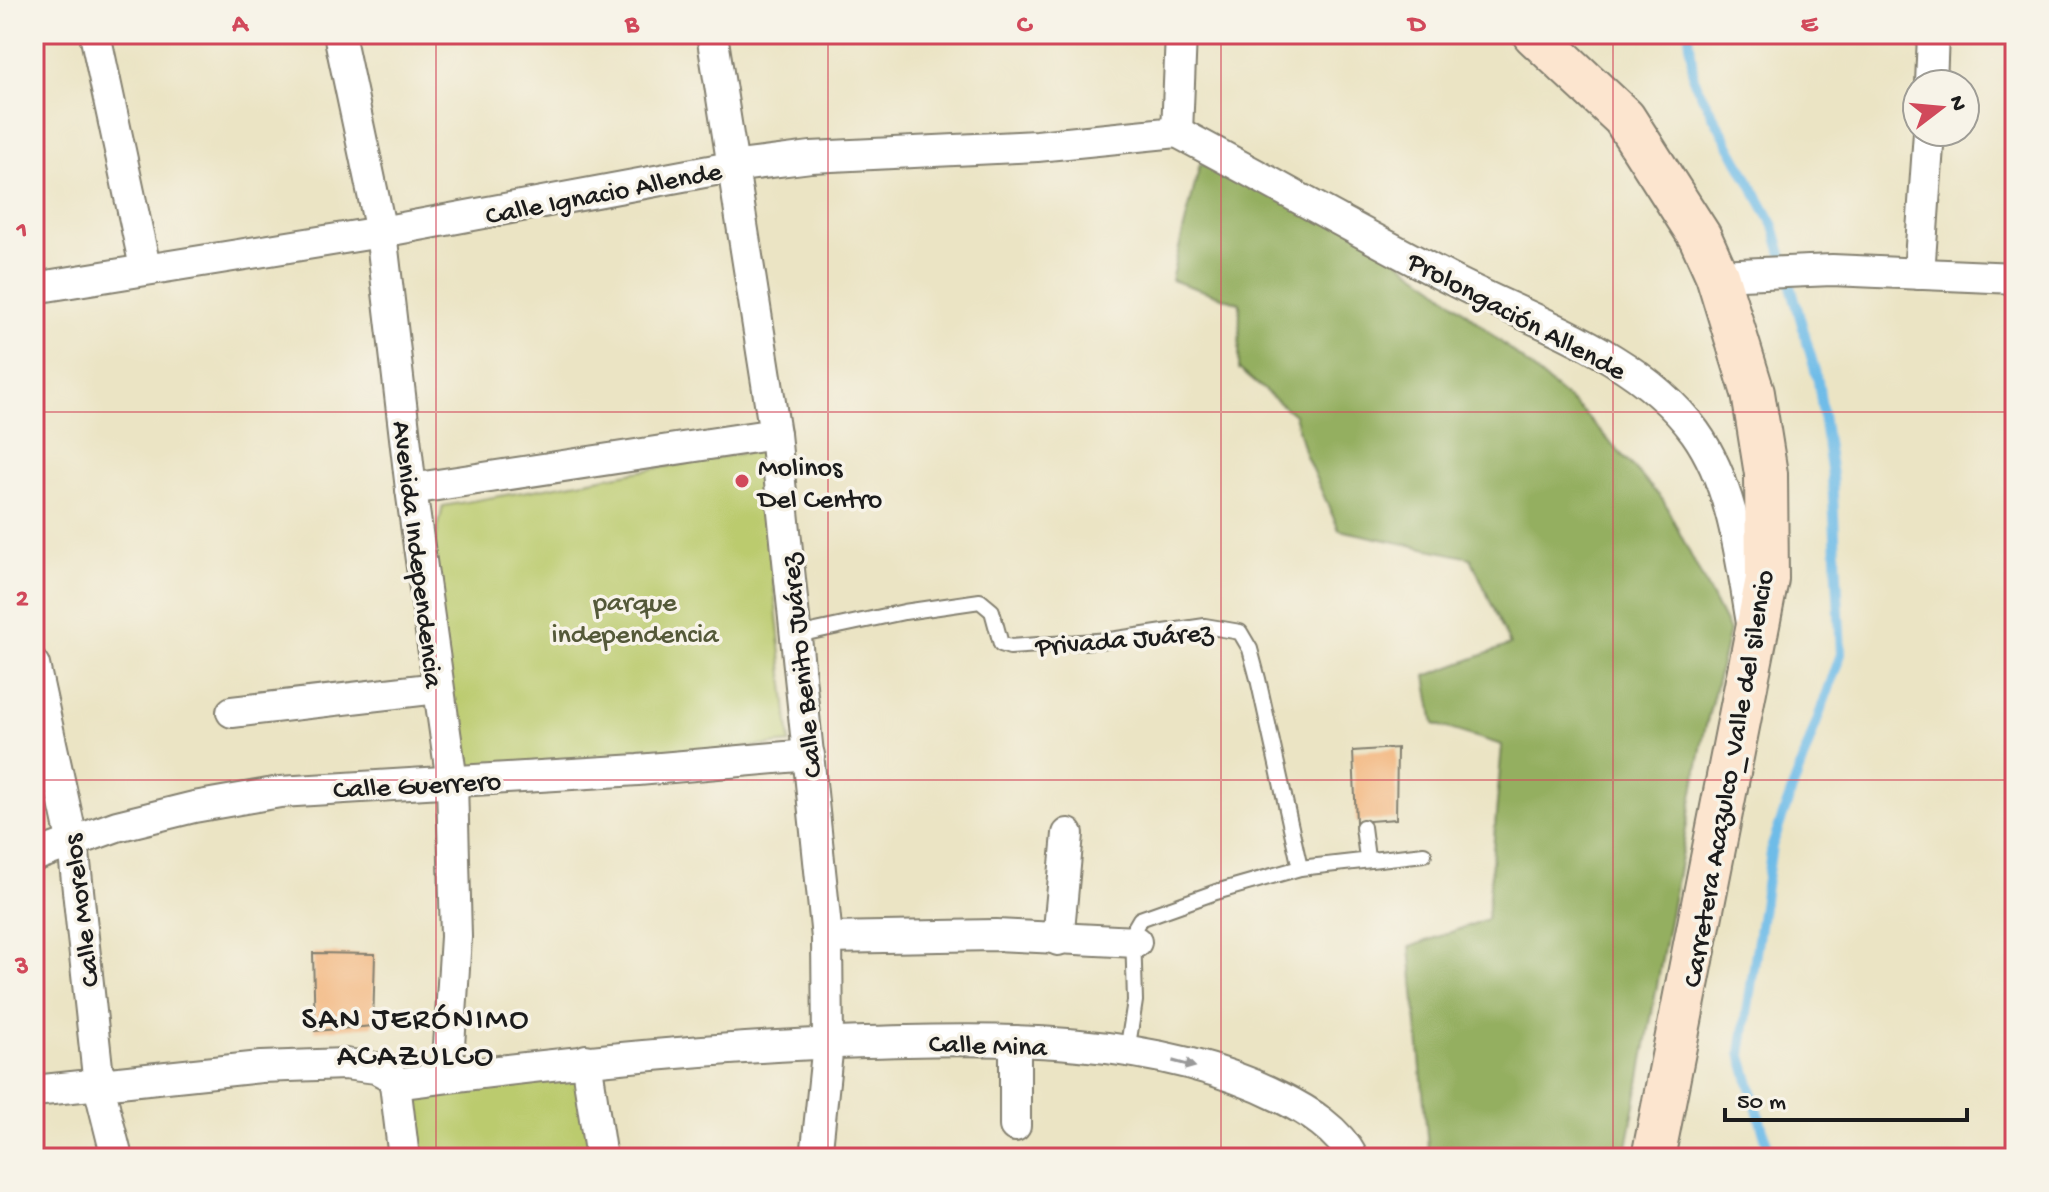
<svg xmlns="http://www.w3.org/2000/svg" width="2049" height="1192" font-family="'Gochi Hand',sans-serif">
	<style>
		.green { fill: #bbcb6e; stroke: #6c7445; stroke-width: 2 }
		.forest { fill: #94af61; stroke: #58663e; stroke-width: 2 }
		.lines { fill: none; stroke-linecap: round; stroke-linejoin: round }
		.stream { stroke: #6ebce8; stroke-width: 10 }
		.building { fill: #f3b57d }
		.service-casing { stroke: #848070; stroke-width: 18 }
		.minor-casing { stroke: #848070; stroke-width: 34 }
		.secondary-casing { stroke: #848070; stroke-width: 46 }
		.service { stroke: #fff; stroke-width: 14 }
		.minor { stroke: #fff; stroke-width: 30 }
		.secondary { stroke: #fce5cf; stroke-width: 42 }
		.oneway { fill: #999 }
		.grid { fill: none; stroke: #d1495b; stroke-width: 2; stroke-opacity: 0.55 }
		.poi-dot { fill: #d1495b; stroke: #f7f3e8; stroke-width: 3 }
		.labels { text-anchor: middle; stroke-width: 7; stroke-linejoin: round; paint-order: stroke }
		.street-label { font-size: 28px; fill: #1c1c1c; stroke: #f7f3e8 }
		.poi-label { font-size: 28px; fill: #1c1c1c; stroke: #f7f3e8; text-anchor: start }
		.park-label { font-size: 28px; fill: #545939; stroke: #f7f3e8 }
		.quarter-label { font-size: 32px; letter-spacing: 2px; fill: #1c1c1c; stroke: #f7f3e8 }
		.neatline { fill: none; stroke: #d1495b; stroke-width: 3 }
		.grid-label { font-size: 26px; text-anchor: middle; font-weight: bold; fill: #d1495b }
	</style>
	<rect width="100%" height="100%" fill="#f7f3e8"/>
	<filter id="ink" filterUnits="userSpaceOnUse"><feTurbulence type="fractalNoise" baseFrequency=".0125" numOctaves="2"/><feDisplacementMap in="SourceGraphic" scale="16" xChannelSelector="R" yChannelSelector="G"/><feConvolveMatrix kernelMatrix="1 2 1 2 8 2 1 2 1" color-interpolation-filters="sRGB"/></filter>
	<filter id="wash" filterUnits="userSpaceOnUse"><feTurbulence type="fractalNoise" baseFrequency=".006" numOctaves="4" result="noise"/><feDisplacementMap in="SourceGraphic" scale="32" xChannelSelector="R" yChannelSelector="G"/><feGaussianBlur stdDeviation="1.8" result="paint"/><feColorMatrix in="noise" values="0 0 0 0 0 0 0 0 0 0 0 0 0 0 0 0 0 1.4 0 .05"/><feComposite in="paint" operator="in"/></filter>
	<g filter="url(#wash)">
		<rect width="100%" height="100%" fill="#ebe4c4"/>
		<g class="green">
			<polygon points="760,450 790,743 460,777 430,565 443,506"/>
			<polygon points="580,1063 595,1158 415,1158 404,1094"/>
		</g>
		<polygon class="forest" points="1200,164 1318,204 1436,287 1581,410 1663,500 1729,631 1703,738 1625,1158 1429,1158 1410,947 1487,919 1502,745 1434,724 1426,676 1510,645 1471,558 1339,530 1305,454 1294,415 1239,369 1240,303 1171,280"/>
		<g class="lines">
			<polyline class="stream" points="1689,34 1694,81 1774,226 1818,381 1832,476 1841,654 1772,846 1741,1053 1771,1158"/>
		</g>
		<g id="blocks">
			<g class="building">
				<polygon points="1397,748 1396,819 1356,822 1353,751"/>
				<polygon points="313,953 375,954 373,1026 315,1031"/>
			</g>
		</g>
	</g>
	<g filter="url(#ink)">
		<use href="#blocks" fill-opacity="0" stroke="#848070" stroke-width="2"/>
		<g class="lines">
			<g class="service-casing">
				<g id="service">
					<polyline points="797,635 904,612 980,601 992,611 1001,644 1010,647 1110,640 1205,626 1240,632 1250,649 1258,679 1300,868"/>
					<polyline points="1363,827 1367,858"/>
					<polyline points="1127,1052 1135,1001 1133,931 1140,919 1216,892 1300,868 1424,854"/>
				</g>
			</g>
			<g class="minor-casing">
				<g id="minor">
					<polyline points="95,34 145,267"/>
					<polyline points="339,34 381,232 411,489 452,782 456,937 447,1077"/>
					<polyline points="712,34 775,434 827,938 828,1043 816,1158"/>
					<polyline points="1931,84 1933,34"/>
					<path d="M 1177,132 C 1269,181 1359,232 1450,279 C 1533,322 1638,354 1695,432 C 1733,485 1741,560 1752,623"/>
					<polyline points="1177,132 1181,34"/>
					<polyline points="1919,274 1929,132"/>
					<polyline points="1717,275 1832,270 2015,278"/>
					<polyline points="34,288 381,232 731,167 811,157 1037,146 1177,132"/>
					<polyline points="411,489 775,434"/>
					<polyline points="34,665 73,844 99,1086 117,1158"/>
					<polyline points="232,712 438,688"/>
					<polyline points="34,856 117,826 194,807 280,792 638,770 809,755"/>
					<polyline points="827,938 996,935 1136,942"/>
					<polyline points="1058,940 1068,834"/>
					<polyline points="1015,1041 1015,1126"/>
					<polyline points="586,1060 601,1158"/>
					<polyline points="395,1084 404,1158"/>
					<path d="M 34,1091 L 261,1067 L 345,1064 L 376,1068 L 391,1076 L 395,1084 C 551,1063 707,1047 865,1042 C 999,1038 1158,1035 1280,1097 C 1308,1111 1338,1129 1353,1158"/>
				</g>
			</g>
			<g class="secondary-casing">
				<polyline id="secondary" points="1534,34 1624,118 1700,237 1717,275 1753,393 1766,474 1767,579 1653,1158"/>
			</g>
			<use href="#service" class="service"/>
			<use href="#minor" class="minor"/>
			<use href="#secondary" class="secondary"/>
		</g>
		<defs><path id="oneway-solid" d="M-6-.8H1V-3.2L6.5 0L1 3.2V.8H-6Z" transform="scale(2)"/></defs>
		<use class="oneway" href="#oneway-solid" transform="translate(1184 1064) rotate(15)"/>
	</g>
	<path class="grid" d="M 436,34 L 436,1158M 828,34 L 828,1158M 1221,34 L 1221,1158M 1613,34 L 1613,1158M 34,412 L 2015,412M 34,780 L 2015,780"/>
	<circle class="poi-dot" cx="742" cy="481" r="8"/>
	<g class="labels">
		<g class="street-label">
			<text transform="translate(603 191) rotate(-11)" y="10">Calle Ignacio Allende</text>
			<text transform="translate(1518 314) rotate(28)" y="10">Prolongación Allende</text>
			<text transform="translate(420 554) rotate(83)" y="10">Avenida Independencia</text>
			<text transform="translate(1124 637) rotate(-5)" y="10">Privada Juárez</text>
			<text transform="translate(799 666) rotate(-96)" y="10">Calle Benito Juárez</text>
			<text transform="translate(1726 778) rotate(-80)" y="10">Carretera Acazulco_Valle del silencio</text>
			<text transform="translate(417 783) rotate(-3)" y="10">Calle Guerrero</text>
			<text transform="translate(79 911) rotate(-97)" y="10">Calle Morelos</text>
			<text transform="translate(988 1043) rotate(2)" y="10">Calle Mina</text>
		</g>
		<g class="poi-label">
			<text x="758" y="475">Molinos<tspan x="758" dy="32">Del Centro</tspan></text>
		</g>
		<g class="park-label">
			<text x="635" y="610">parque<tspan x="635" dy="32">independencia</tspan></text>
		</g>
		<g class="quarter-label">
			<text x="416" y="1027">SAN JERÓNIMO<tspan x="416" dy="37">ACAZULCO</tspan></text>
		</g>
	</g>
	<rect width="2049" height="1192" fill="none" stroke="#f7f3e8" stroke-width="88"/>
	<g transform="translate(1941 108) rotate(74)"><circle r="38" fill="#f7f3e8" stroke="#9f9d96" stroke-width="2"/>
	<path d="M0-6L14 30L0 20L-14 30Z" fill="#d1495b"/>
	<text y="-12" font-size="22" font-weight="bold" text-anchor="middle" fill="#1c1c1c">N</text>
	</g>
	<path d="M1725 1108v12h242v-12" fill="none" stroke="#1c1c1c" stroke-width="4"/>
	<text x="1737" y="1108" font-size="24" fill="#1c1c1c" stroke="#f7f3e8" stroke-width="6" paint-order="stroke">50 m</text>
	<rect x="44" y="44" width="1961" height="1104" class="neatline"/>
	<g class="grid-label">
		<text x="240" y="31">A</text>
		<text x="632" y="31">B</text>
		<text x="1024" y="31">C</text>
		<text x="1417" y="31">D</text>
		<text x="1809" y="31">E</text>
		<text x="22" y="237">1</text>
		<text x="22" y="605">2</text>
		<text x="22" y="973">3</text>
	</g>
</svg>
